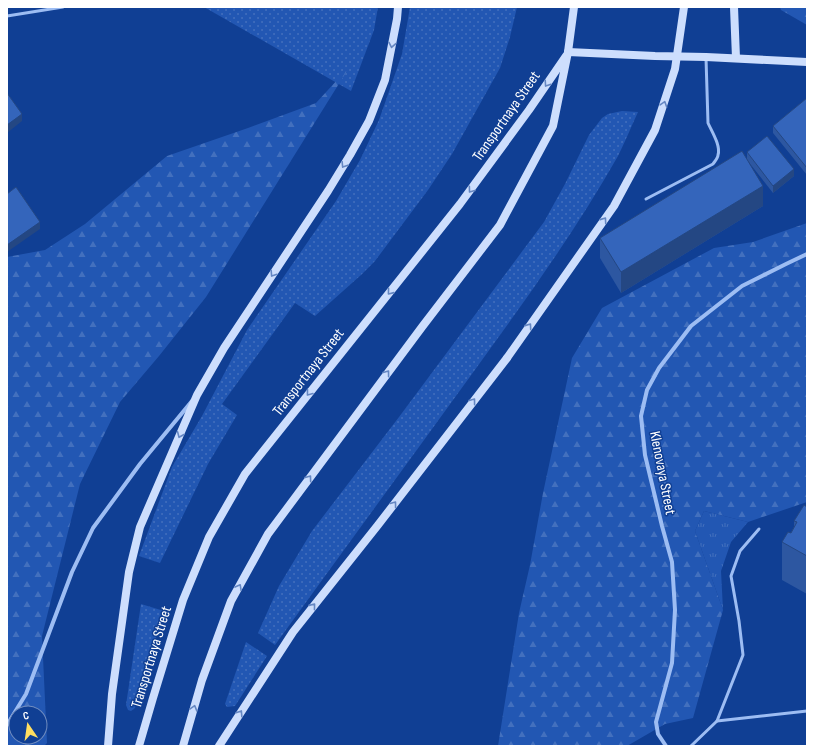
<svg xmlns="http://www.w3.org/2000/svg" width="814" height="753" font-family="'Sofia Sans Condensed',sans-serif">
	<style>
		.grass { fill: url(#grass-dots) }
		.forest { fill: url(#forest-firs); fill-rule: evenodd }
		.park { fill: url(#park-tufts) }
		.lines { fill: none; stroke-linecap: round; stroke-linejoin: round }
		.lane { stroke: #9dbdf3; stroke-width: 3 }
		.street { stroke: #9dbdf3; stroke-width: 4 }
		.secondary { stroke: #cddefd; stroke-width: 8 }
		.secondary-bridge { stroke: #cddefd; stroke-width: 8 }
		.wall { fill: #2d57a1 }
		.shaded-wall { fill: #244783 }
		.building { fill: #3465bb; stroke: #244783 }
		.oneway { stroke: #6587c3 }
		.labels { text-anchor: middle; stroke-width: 3; stroke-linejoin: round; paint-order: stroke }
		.street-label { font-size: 15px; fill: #fff; stroke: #103f94 }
	</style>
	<defs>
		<pattern id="grass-dots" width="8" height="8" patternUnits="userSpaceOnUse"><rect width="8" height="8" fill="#2257b3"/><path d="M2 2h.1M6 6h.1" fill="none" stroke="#4370be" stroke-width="1.8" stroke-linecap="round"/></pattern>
		<pattern id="forest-firs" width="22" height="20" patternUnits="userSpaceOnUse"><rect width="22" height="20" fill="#2257b3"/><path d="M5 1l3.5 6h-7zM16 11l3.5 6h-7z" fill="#4370be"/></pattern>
		<pattern id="park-tufts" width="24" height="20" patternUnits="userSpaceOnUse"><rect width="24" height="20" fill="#2257b3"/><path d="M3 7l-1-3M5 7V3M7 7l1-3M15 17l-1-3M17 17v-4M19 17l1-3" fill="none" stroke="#4370be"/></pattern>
	</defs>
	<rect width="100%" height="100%" fill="#103f94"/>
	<g class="grass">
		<polygon points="204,7 378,7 374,30 351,91"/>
		<polygon points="410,7 517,7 510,37 500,68 452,154 428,190 375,261 361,275 315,316 295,303 222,404 237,415 208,464 160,563 139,556 172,467 202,416 247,330 336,201 360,160 379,120 402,54"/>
		<path d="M 622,111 L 638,112 C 631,127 625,142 618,156 C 576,230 527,298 477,367 C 410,460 342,552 275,645 L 258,633 L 279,586 L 312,531 L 399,417 L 544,222 L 565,184 L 589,135 L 602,118 L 608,114 Z"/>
		<polygon points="141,604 164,611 135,708 131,711 128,710 126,705"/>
		<polygon points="246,642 267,656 235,706 227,707 225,704"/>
	</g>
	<g class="forest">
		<polygon points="780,7 807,7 807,25 781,10"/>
		<path d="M 350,66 L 206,297 L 159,356 L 120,402 L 80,484 L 42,636 L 47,743 L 44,746 L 7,746 L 7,257 L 45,250 L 85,224 L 167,156 L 248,128 L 316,103 ZM 16,713 L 40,713 L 40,737 L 16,737 Z"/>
		<polygon points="807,223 807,502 748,522 704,511 695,531 723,610 693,718 665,724 627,746 498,746 519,613 530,565 543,493 572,358 602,308 714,248 753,242"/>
	</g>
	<polygon class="park" points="704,511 748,522 731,542 721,571 723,610 695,531"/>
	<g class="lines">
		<g class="lane">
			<polyline points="7,16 63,7"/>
			<path d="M 646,199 L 713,164 C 715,161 718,158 718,155 C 721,146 712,132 708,123 L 706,58"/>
			<polyline points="717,721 807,711"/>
			<polyline points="691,746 717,721 743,655 739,621 731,576 740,551 759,529"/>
		</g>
		<g class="street">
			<polyline points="7,725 26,694 72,572 93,528 140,464 192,401"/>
			<polyline points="666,746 658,734 656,722 672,663 675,610 672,562 662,526 645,455 641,416 647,390 659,368 691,326 742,286 786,264 807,254"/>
		</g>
		<g class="secondary">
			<polyline points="734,7 736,58"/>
			<polyline points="568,52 655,56 706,57 807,62"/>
			<polyline points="108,746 112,694 129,572 140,527 197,395 224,348 328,191 350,155 369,121 385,80 397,19 398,7"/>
			<polyline points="139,746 153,698 183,600 209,537 245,474 460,204 529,110 566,56"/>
			<polyline points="183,746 202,680 231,601 268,534 422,327 500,225 553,126 568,52 574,7"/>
			<polyline points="219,746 293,632 378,525 507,358"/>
		</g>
		<polyline class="secondary-bridge" points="507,358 614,206 655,130 675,69 684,7"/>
	</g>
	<g class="wall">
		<polygon points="807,98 807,175 773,133 773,126"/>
		<polygon points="747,152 794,176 773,193 747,160 763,206 621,293 600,258 600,238 747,160"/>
		<polygon points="807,507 807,594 782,580 782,542 791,533 794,527 794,521"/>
	</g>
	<g class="shaded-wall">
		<polygon points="22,114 22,121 7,133 7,125"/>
		<polygon points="794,169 794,176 773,193 773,186"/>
		<polygon points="763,186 763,206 621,293 621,272"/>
		<polygon points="40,222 40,229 7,252 7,245"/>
	</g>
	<g class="building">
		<polygon points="7,93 22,114 7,125"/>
		<polygon points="807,98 807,168 773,126"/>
		<polygon points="767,136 794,169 773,186 747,152"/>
		<polygon points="742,151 763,186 621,272 600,238"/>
		<polygon points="16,187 40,222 7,245 7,194"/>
		<polygon points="804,505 807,507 807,556 782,542 788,532 791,533 797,522 794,521"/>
	</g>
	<defs><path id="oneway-chevron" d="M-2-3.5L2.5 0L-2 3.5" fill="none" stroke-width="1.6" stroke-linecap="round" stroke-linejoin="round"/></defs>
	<g class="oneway">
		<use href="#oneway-chevron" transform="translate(392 45) rotate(101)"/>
		<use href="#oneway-chevron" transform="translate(547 84) rotate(124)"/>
		<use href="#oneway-chevron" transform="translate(664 104) rotate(-72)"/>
		<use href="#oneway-chevron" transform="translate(344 165) rotate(122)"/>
		<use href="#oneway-chevron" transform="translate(471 190) rotate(126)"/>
		<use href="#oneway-chevron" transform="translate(604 220) rotate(-55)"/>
		<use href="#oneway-chevron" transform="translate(273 274) rotate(123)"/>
		<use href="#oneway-chevron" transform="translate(390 292) rotate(129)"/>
		<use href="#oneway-chevron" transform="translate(529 326) rotate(-55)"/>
		<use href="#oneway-chevron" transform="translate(387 373) rotate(-53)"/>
		<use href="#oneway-chevron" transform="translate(309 393) rotate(128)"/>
		<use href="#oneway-chevron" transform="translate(473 401) rotate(-53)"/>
		<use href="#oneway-chevron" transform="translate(180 435) rotate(113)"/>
		<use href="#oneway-chevron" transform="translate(309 478) rotate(-54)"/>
		<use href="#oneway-chevron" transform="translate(394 504) rotate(-53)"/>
		<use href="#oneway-chevron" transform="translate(239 587) rotate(-61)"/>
		<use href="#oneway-chevron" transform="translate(313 606) rotate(-51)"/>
		<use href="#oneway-chevron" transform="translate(194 708) rotate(-74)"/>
		<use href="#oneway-chevron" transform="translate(240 713) rotate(-57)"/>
	</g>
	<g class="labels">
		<g class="street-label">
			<text transform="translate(506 116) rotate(-55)" y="5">Transportnaya Street</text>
			<text transform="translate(308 372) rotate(-52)" y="5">Transportnaya Street</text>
			<text transform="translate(663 473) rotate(79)" y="5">Klenovaya Street</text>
			<text transform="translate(151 657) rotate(-73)" y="5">Transportnaya Street</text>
		</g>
	</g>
	<rect width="814" height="753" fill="none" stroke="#ffffff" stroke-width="16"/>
	<g transform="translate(28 725) rotate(347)"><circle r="19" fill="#103f94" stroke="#708cbf"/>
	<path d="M0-3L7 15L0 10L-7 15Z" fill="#ffde60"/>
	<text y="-6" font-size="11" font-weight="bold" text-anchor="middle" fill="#ffffff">С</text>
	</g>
</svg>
